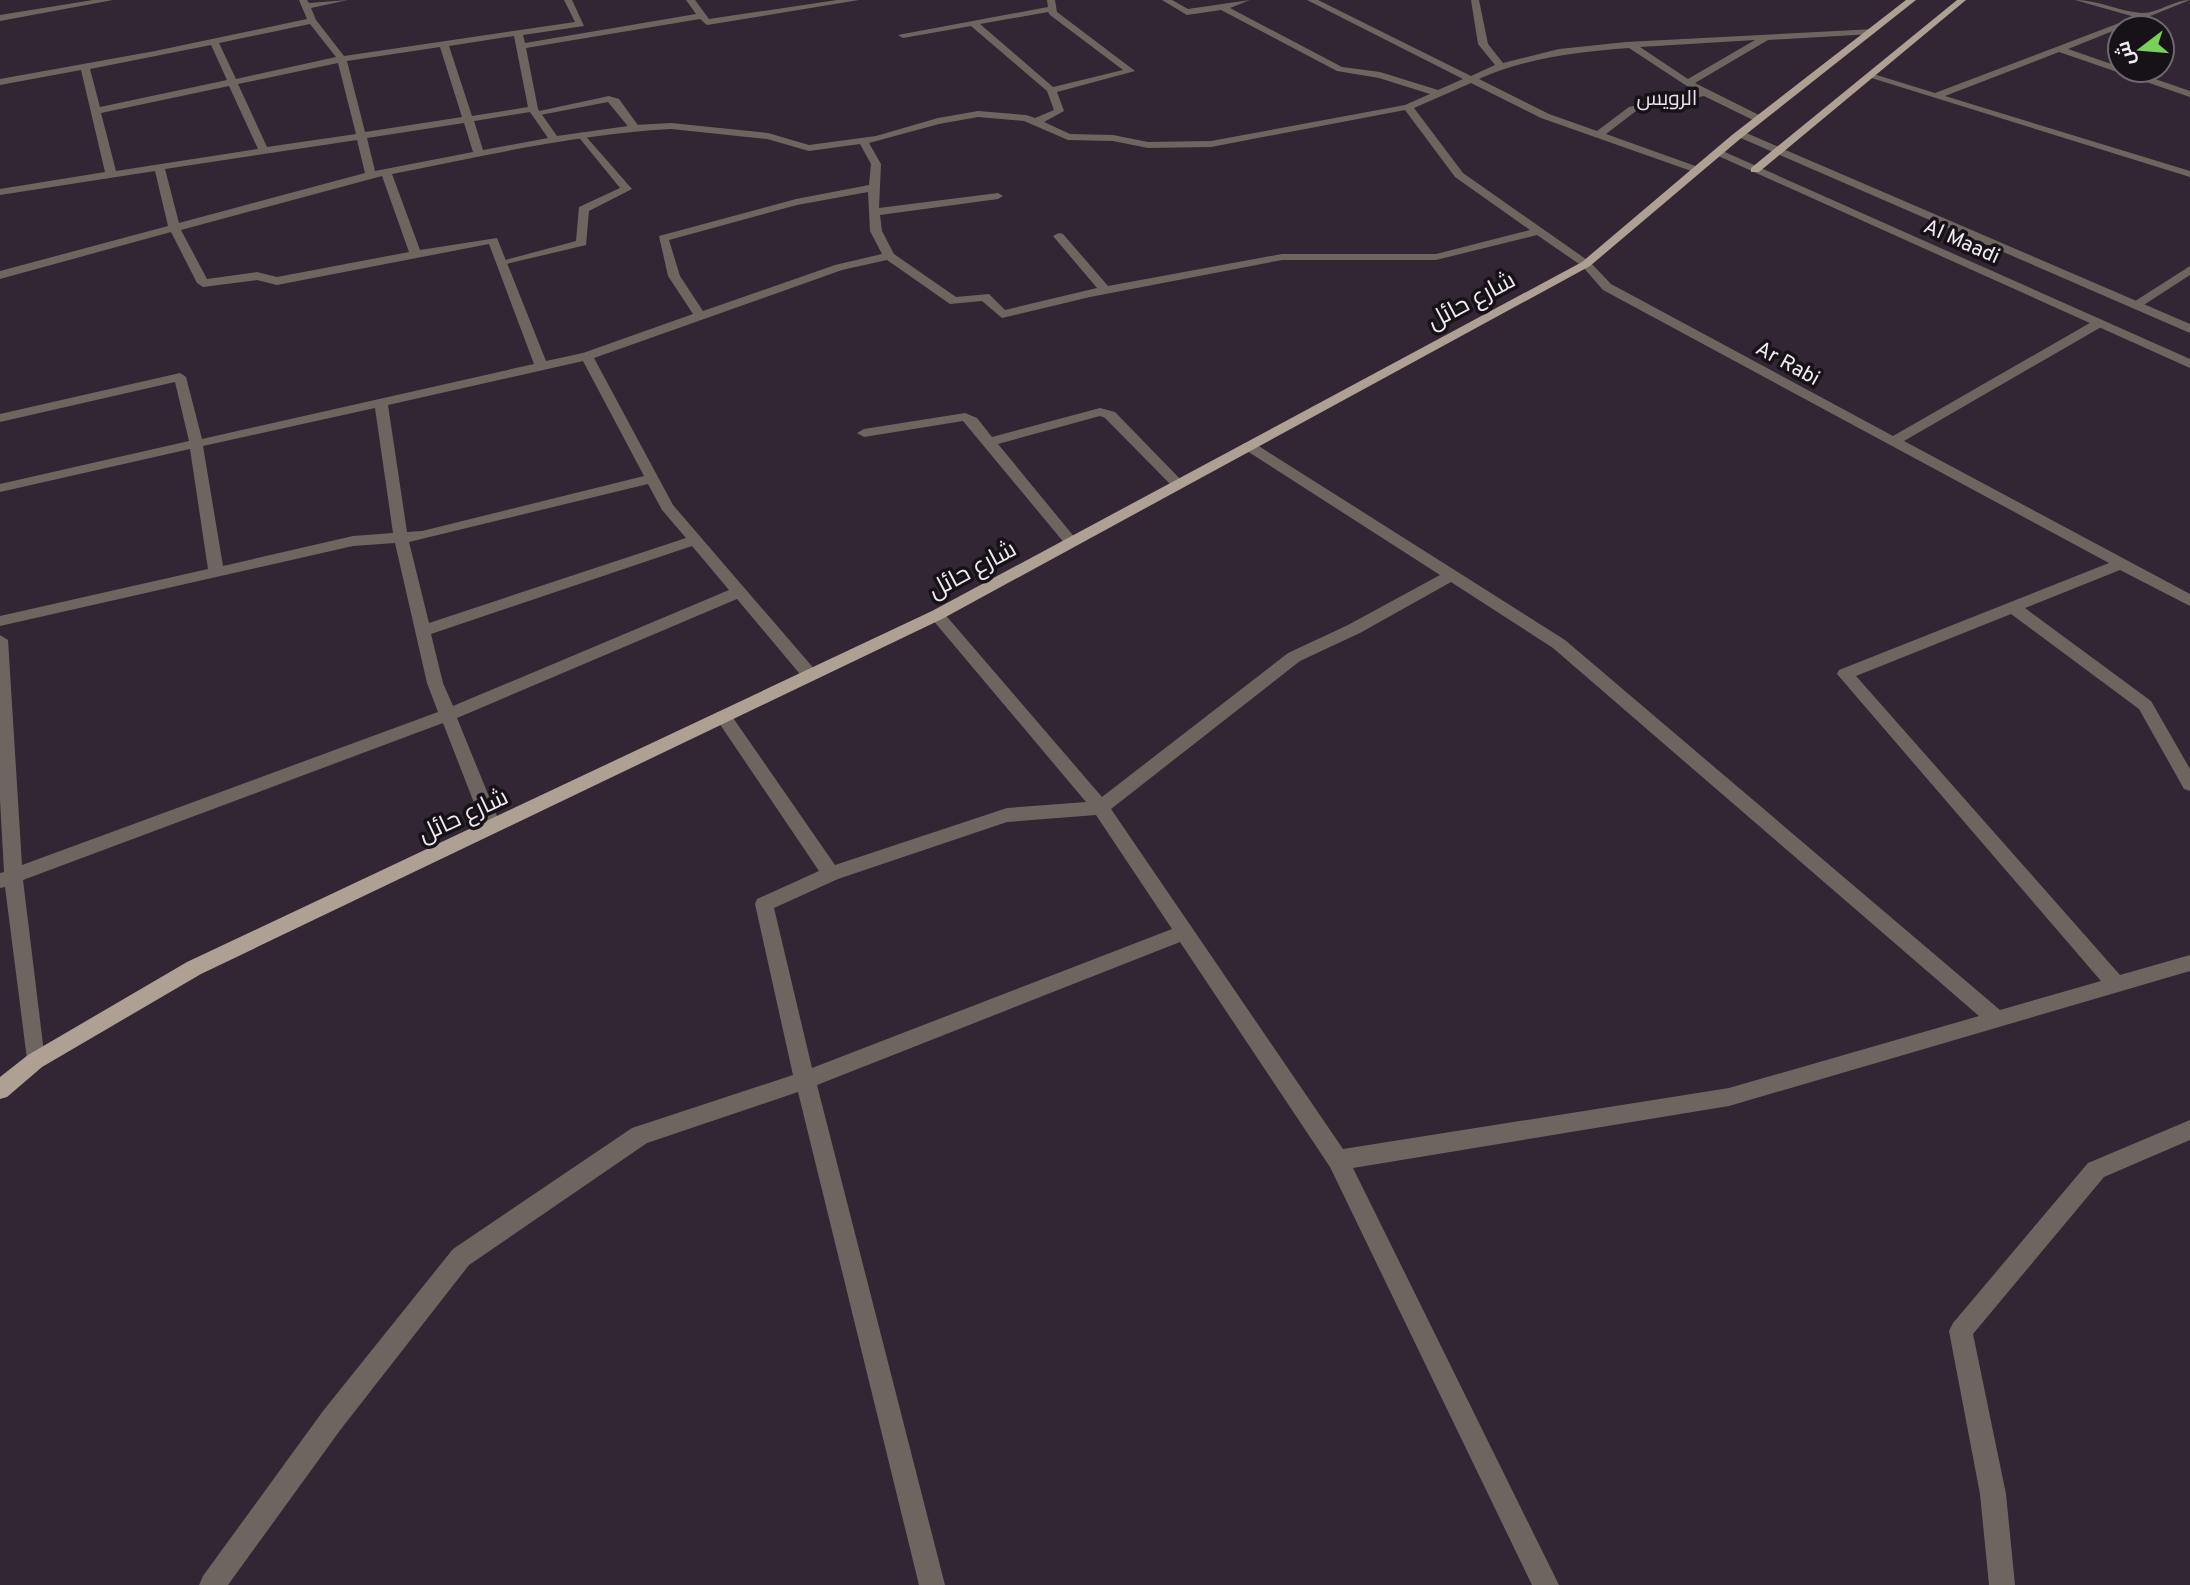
<svg xmlns="http://www.w3.org/2000/svg" width="2190" height="1585" font-family="Overpass,Cairo,sans-serif">
	<style>
		.lines { fill: none; stroke-linecap: round; stroke-linejoin: round }
		.service { fill: #6d665f; fill-rule: evenodd }
		.minor { fill: #6d665f; fill-rule: evenodd }
		.tertiary { fill: #6d665f; fill-rule: evenodd }
		.primary { fill: #aea093; fill-rule: evenodd }
		.labels { text-anchor: middle; stroke-width: 7; stroke-linejoin: round; paint-order: stroke }
		.far-neighbourhood-label { font-size: 21px; fill: #edddef; stroke: #171118 }
		.far-street-label { font-size: 21px; fill: #f2eaf3; stroke: #171118 }
		.street-label { font-size: 24px; fill: #f2eaf3; stroke: #171118 }
	</style>
	<rect width="100%" height="100%" fill="#322634"/>
	<g class="lines">
		<g class="service">
			<polygon points="609,96 619,99 640,128 639,130 631,130 608,102 535,116 530,113"/>
			<polygon points="582,132 632,189 589,211 586,245 498,266 498,262 576,241 579,207 620,188 577,135"/>
			<polygon points="1100,408 1115,412 1185,484 1178,488 1173,487 1105,418 1100,416 998,444 1076,539 1076,545 1066,545 963,421 864,437 857,433 864,429 965,413 977,418 992,437"/>
		</g>
		<g class="minor">
			<polygon points="93,0 113,0 0,21 0,15"/>
			<path d="M 299,0 L 307,0 L 309,3 L 348,0 L 311,8 L 316,20 L 344,56 L 575,22 L 564,0 L 572,0 L 584,26 L 523,35 L 525,43 L 696,14 L 686,0 L 695,0 L 709,19 L 837,0 L 859,0 L 707,25 L 700,19 L 526,48 L 538,109 L 557,136 L 635,125 L 671,123 L 768,133 L 809,145 L 876,136 L 938,118 L 978,111 L 1026,115 L 1035,118 L 1054,110 L 1047,91 L 971,26 L 903,38 L 898,35 L 1048,7 L 1047,0 L 1055,0 L 1057,12 L 1135,71 L 1057,92 L 1064,111 L 1044,122 L 1070,134 L 1113,135 L 1148,142 L 1211,141 L 1405,105 L 1430,94 L 1379,78 L 1337,71 L 1221,10 L 1187,15 L 1162,0 L 1172,0 L 1188,9 L 1250,0 L 1230,8 L 1342,67 L 1380,72 L 1438,90 L 1463,79 L 1307,0 L 1318,0 L 1471,76 L 1495,65 L 1478,44 L 1471,0 L 1479,0 L 1488,44 L 1503,63 L 1559,49 L 1626,42 L 1875,29 L 1875,33 L 1872,34 L 1768,40 L 1695,83 L 1763,117 L 1763,121 L 1755,121 L 1704,96 L 1636,111 L 1606,134 L 1701,168 L 1701,172 L 1697,173 L 1541,118 L 1471,83 L 1414,108 L 1463,173 L 1590,262 L 1611,284 L 1893,436 L 2095,320 L 2103,320 L 2103,326 L 1904,441 L 2190,594 L 2190,606 L 2120,570 L 2025,608 L 2151,701 L 2190,769 L 2190,791 L 2184,789 L 2139,709 L 2011,614 L 1856,676 L 2120,975 L 2190,955 L 2190,971 L 1729,1106 L 1353,1168 L 1559,1585 L 1532,1585 L 1330,1167 L 1180,942 L 817,1085 L 945,1585 L 919,1585 L 798,1092 L 647,1143 L 469,1265 L 341,1429 L 228,1585 L 199,1585 L 203,1576 L 323,1411 L 453,1249 L 632,1128 L 793,1075 L 755,904 L 757,899 L 819,871 L 717,720 L 715,716 L 717,712 L 729,712 L 835,865 L 1007,808 L 1086,802 L 932,619 L 929,615 L 932,611 L 942,611 L 1102,797 L 1288,653 L 1348,625 L 1440,575 L 1244,449 L 1244,443 L 1254,443 L 1565,640 L 2000,1010 L 2101,981 L 1837,674 L 1839,670 L 2109,563 L 1603,290 L 1582,266 L 1537,235 L 1436,260 L 1282,260 L 1090,297 L 1002,318 L 982,301 L 950,304 L 887,260 L 842,270 L 594,358 L 673,505 L 816,671 L 818,675 L 816,679 L 804,679 L 737,599 L 457,718 L 501,826 L 498,831 L 486,831 L 483,826 L 443,723 L 23,880 L 45,1061 L 42,1067 L 35,1070 L 28,1067 L 5,887 L 0,888 L 0,873 L 4,872 L 0,800 L 0,635 L 8,640 L 22,865 L 438,712 L 427,683 L 395,543 L 353,546 L 0,626 L 0,616 L 208,569 L 190,449 L 0,492 L 0,484 L 189,441 L 175,382 L 0,422 L 0,414 L 180,373 L 186,377 L 202,439 L 534,364 L 489,244 L 277,285 L 257,280 L 203,287 L 197,283 L 171,232 L 0,279 L 0,271 L 168,226 L 155,171 L 0,195 L 0,189 L 105,172 L 81,70 L 0,85 L 0,79 L 155,51 L 307,19 ZM 1048,12 L 1050,15 L 1123,70 L 1053,87 L 980,24 ZM 310,24 L 336,57 L 236,79 L 219,43 ZM 514,36 L 528,107 L 472,116 L 449,46 ZM 1755,40 L 1688,79 L 1640,47 ZM 211,45 L 227,80 L 100,107 L 90,69 ZM 440,47 L 462,117 L 365,132 L 347,61 ZM 1629,48 L 1696,92 L 1629,107 L 1597,131 L 1549,114 L 1479,79 C 1526,58 1577,52 1629,48 ZM 338,63 L 356,134 L 267,147 L 238,84 ZM 229,86 L 258,149 L 116,171 L 101,113 ZM 1405,110 L 1455,177 L 1530,230 L 1436,254 L 1282,254 L 1108,286 L 1063,234 L 1059,233 L 1053,236 L 1097,288 L 1005,310 L 989,294 L 956,297 L 894,254 L 882,231 L 880,215 L 998,199 L 1003,196 L 998,193 L 879,208 L 881,164 L 869,143 L 939,124 L 978,117 L 1024,121 L 1068,140 L 1113,141 L 1148,148 L 1211,147 ZM 530,112 L 548,138 L 483,150 L 474,121 ZM 464,123 L 473,152 L 375,171 L 367,138 ZM 671,129 L 767,139 L 809,151 L 860,144 L 871,164 L 869,185 L 796,199 L 659,236 L 668,276 L 693,314 L 583,353 L 546,361 L 497,238 L 420,250 L 392,174 C 484,156 577,134 671,129 ZM 357,140 L 365,173 L 179,223 L 165,169 ZM 382,176 L 409,252 L 277,277 L 257,272 L 207,279 L 181,230 ZM 868,192 L 870,231 L 882,254 L 835,265 L 703,311 L 680,276 L 669,240 L 797,205 ZM 583,361 L 644,476 L 422,531 L 407,532 L 388,405 ZM 375,408 L 393,533 L 353,536 L 223,566 L 203,446 ZM 648,484 L 662,510 L 686,538 L 429,623 L 409,542 ZM 692,546 L 729,590 L 453,706 L 443,683 L 431,634 ZM 1451,582 L 1553,648 L 1979,1016 L 1729,1088 L 1343,1149 L 1111,809 L 1300,661 L 1360,633 ZM 1096,815 L 1172,929 L 812,1068 L 774,908 L 838,879 L 1007,822 Z"/>
			<path d="M 2075,0 C 2098,0 2118,11 2141,13 C 2157,14 2173,0 2190,0 L 2068,49 L 2120,67 L 2120,70 L 2129,70 L 2190,91 L 2190,97 L 2059,52 L 1945,96 L 2190,171 L 2190,177 L 1865,76 L 1870,73 L 1935,93 L 2135,17 Z"/>
			<polygon points="2190,266 2190,275 2139,308 2129,305"/>
			<polygon points="2190,1120 2190,1140 2104,1177 1973,1334 2006,1494 2015,1585 1989,1585 1980,1494 1949,1331 1953,1323 2088,1163"/>
		</g>
		<g class="tertiary">
			<polygon points="1736,132 1744,132 2190,324 2190,333 1736,136"/>
			<polygon points="1718,149 2190,359 2190,368 1714,154 1713,152"/>
		</g>
		<g class="primary">
			<polygon points="1906,0 1916,0 1740,139 1590,266 942,619 201,974 42,1067 7,1097 0,1099 0,1077 28,1055 187,962 932,611 1582,262 1732,135"/>
			<polygon points="1957,0 1966,0 1759,172 1751,172 1751,168"/>
		</g>
	</g>
	<g class="labels">
		<g class="far-neighbourhood-label">
			<text x="1667" y="105">الرويس</text>
		</g>
		<g class="far-street-label">
			<text transform="translate(1962 241) rotate(24)" y="7">Al Maadi</text>
			<text transform="translate(1788 363) rotate(29)" y="7">Ar Rabi</text>
		</g>
		<g class="street-label">
			<text transform="translate(1471 300) rotate(-28)" y="8">شارع حائل</text>
			<text transform="translate(972 569) rotate(-28)" y="8">شارع حائل</text>
			<text transform="translate(463 815) rotate(-25)" y="8">شارع حائل</text>
		</g>
	</g>
	<g transform="translate(2141 49) rotate(254)"><circle r="33" fill="#171118" stroke="#6f6870" stroke-width="2"/>
	<path d="M0-5L12 26L0 18L-12 26Z" fill="#78d158"/>
	<text y="-10" font-size="19" font-weight="bold" text-anchor="middle" fill="#f2eaf3">ش</text>
	</g>
</svg>
